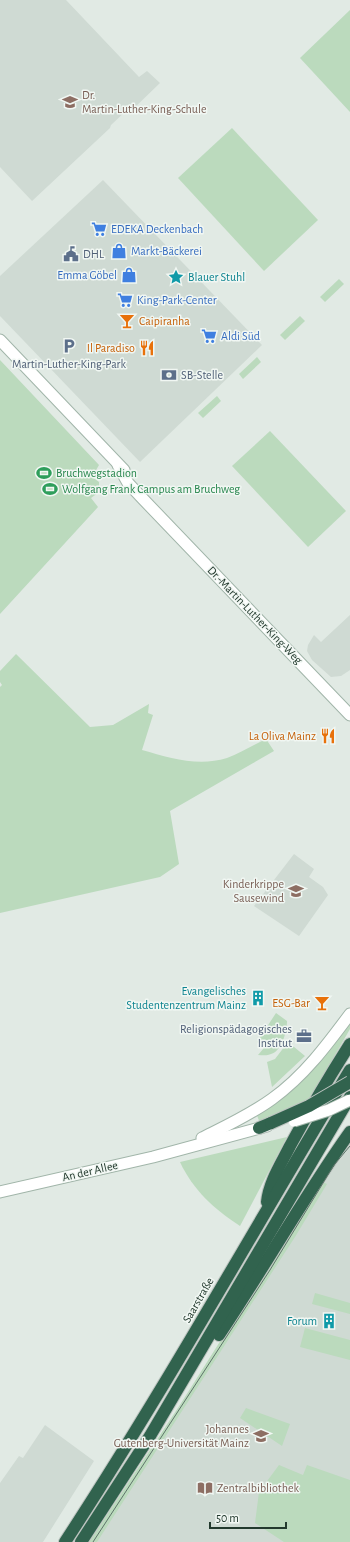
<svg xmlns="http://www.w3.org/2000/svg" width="350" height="1542" font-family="'Alegreya Sans',sans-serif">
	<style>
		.built { fill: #cfdad3 }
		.green { fill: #bbdabd }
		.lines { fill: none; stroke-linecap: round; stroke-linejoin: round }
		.secondary-casing { stroke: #a1b5a9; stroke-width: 13 }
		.highway-casing { stroke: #bdc4c0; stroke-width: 14 }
		.secondary { stroke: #fff; stroke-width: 11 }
		.highway { stroke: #31634e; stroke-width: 12 }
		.tram { stroke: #5d7569; stroke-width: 1 }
		.secondary-bridge-casing { stroke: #a1b5a9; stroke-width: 13; stroke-linecap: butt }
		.highway-bridge-casing { stroke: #bdc4c0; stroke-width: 14; stroke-linecap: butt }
		.secondary-bridge { stroke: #fff; stroke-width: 11 }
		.highway-bridge { stroke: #31634e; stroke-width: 12 }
		.labels { text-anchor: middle; stroke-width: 3; stroke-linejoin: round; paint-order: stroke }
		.education-label { font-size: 12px; fill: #785e54; stroke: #f1f7f3; text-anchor: start }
		.shop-label { font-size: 12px; fill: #366cbe; stroke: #f1f7f3; text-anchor: start }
		.service-label { font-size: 12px; fill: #4e5e75; stroke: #f1f7f3; text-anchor: start }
		.culture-label { font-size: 12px; fill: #0d838f; stroke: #f1f7f3; text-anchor: end }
		.food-label { font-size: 12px; fill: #c56008; stroke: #f1f7f3; text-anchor: end }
		.leisure-label { font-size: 12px; fill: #27864d; stroke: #f1f7f3; text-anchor: start }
		.street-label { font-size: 12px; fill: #233a2e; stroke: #f1f7f3 }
	</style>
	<rect width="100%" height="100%" fill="#e1eae4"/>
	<g class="built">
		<polygon points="0,0 66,0 139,77 147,71 160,83 132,110 129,108 111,125 110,128 32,201 0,167"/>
		<polygon points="103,180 262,345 140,462 0,316 0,276"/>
		<polygon points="350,615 350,670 341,676 331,677 312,660 307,651 308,645 314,635 321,642"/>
		<polygon points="294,854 314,869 309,877 323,887 328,895 299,936 254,906"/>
		<polygon points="350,1142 350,1542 89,1542 180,1405 301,1215"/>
		<polygon points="45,1425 94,1461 43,1542 0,1542 0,1483 19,1456 23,1458"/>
	</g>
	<g class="green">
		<polygon points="350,10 350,112 300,58"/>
		<polygon points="232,128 318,220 264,271 178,178"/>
		<polygon points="339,279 344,284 325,302 320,297"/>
		<polygon points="300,316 305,321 285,340 280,335"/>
		<polygon points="257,357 261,362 243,379 239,374"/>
		<polygon points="0,360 99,465 92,477 99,482 99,492 91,498 98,507 0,614"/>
		<polygon points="217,396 221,401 203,418 198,413"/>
		<polygon points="270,431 346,511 308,547 232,466"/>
		<path d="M 16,654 L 90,727 L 113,725 L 149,704 L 148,713 L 153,715 L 142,750 C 170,758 198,767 227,758 C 240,753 253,745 266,739 L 274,751 L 170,811 L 179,864 L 160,877 L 0,913 L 0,687 L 2,685 L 0,682 L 0,671 Z"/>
		<path d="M 276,1013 L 287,1021 C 287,1031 282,1051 271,1054 C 267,1056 262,1055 258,1055 L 264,1048 L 257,1042 Z"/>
		<polygon points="350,1022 350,1029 308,1102 260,1123 256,1113"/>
		<polygon points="288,1042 305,1056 272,1087 267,1062 275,1059"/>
		<path d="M 287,1137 L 240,1226 C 214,1209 193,1190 180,1162 Z"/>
		<polygon points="321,1181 327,1184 295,1237 97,1542 89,1542 180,1405"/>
		<polygon points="315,1293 350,1303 350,1314 312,1304"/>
		<polygon points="305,1328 350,1340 350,1360 300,1347"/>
		<polygon points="246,1408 290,1424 282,1446 240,1418"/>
		<polygon points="279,1465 303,1475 307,1465 350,1480 350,1542 284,1542 255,1523 259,1492"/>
	</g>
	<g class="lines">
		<g class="secondary-casing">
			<g id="secondary">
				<polyline points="0,340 124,470"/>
				<polyline points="118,465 128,483 143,499 350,715"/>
				<path d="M 202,1138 C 226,1126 250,1115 272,1099 C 304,1076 327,1045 350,1014"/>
				<polyline points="0,1192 153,1157 267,1126"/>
			</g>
		</g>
		<g class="highway-casing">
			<g id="highway">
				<polyline points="259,1128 271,1123"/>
				<path d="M 267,1202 C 269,1182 281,1164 290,1146 C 309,1111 329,1077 350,1044"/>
				<path d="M 219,1335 C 264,1268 303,1198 350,1132"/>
				<path d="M 65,1542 C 166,1388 255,1227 350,1070"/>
				<polyline points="81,1542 150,1436 350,1097"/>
			</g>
		</g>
		<use href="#secondary" class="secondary"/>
		<use href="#highway" class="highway"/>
		<polyline class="tram" points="93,1542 270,1270 334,1165 350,1146"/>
		<g class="secondary-bridge-casing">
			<polyline id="secondary-bridge" points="294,1121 329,1110 350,1100"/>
		</g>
		<g class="highway-bridge-casing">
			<polyline id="highway-bridge" points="271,1123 309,1106 350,1082"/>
		</g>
		<use href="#secondary-bridge" class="secondary-bridge"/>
		<use href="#highway-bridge" class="highway-bridge"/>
	</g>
	<defs>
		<g id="school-bare" transform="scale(1.2)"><path d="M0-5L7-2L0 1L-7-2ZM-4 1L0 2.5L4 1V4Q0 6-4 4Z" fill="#8d6e63" stroke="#f1f7f3" stroke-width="2.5" paint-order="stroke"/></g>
		<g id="supermarket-bare" transform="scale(1.2)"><path d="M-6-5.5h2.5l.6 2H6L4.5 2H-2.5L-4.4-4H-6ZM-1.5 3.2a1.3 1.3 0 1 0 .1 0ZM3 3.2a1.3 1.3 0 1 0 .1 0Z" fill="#3f7fe0" stroke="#f1f7f3" stroke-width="2.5" paint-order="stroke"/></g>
		<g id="shop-bare" transform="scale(1.2)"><path d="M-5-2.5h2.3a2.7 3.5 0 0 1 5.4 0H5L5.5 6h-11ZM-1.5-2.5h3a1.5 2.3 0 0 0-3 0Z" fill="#3f7fe0" stroke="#f1f7f3" stroke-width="2.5" paint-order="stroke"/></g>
		<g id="civic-bare" transform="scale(1.2)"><path d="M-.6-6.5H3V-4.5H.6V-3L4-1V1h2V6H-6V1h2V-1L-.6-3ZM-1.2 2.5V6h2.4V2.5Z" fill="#5c6f8a" stroke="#f1f7f3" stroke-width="2.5" paint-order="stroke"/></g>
		<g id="sight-bare" transform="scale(1.2)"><path d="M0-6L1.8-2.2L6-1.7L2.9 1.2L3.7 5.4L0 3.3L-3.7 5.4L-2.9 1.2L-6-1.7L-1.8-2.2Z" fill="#0f9aa8" stroke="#f1f7f3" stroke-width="2.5" paint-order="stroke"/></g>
		<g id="bar-bare" transform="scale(1.2)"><path d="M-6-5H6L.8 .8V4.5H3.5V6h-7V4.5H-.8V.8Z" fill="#e8710a" stroke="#f1f7f3" stroke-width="2.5" paint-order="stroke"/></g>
		<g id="parking-bare" transform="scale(1.2)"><path d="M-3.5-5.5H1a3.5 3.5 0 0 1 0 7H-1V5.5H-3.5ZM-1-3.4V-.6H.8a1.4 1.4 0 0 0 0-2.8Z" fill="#5c6f8a" stroke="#f1f7f3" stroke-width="2.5" paint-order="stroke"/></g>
		<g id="restaurant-bare" transform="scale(1.2)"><path d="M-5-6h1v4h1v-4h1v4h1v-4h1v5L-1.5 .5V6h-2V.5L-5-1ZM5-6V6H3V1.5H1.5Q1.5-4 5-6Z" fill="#e8710a" stroke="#f1f7f3" stroke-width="2.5" paint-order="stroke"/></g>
		<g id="bank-bare" transform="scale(1.2)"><path d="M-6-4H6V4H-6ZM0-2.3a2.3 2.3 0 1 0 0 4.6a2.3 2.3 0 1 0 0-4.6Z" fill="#5c6f8a" stroke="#f1f7f3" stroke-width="2.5" paint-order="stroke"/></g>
		<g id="stadium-bare" transform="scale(1.2)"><path d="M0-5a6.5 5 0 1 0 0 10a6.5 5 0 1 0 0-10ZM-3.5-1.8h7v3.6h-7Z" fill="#2e9e5b" stroke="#f1f7f3" stroke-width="2.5" paint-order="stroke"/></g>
		<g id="building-bare" transform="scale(1.2)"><path d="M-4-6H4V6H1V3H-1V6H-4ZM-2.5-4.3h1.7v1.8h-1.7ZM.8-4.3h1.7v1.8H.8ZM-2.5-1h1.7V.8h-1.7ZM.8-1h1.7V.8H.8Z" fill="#0f9aa8" stroke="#f1f7f3" stroke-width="2.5" paint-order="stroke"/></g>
		<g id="office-bare" transform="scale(1.2)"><path d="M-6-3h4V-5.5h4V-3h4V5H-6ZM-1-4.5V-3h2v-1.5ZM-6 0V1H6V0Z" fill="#5c6f8a" stroke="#f1f7f3" stroke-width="2.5" paint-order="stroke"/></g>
		<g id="university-bare" transform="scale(1.2)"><path d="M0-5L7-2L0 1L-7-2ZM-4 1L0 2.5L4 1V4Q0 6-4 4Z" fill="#8d6e63" stroke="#f1f7f3" stroke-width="2.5" paint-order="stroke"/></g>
		<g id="library-bare" transform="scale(1.2)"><path d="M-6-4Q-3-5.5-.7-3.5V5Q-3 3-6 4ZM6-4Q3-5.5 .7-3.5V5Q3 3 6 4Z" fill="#8d6e63" stroke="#f1f7f3" stroke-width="2.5" paint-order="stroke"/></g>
	</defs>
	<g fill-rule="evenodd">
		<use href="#school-bare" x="70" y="102"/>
		<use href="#supermarket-bare" x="99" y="229"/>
		<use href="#shop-bare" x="119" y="251"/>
		<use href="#civic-bare" x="71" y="254"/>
		<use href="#shop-bare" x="129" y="275"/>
		<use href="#sight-bare" x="176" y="277"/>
		<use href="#supermarket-bare" x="125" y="300"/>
		<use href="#bar-bare" x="127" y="321"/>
		<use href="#supermarket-bare" x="209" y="336"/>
		<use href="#parking-bare" x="69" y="346"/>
		<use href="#restaurant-bare" x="147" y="348"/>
		<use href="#bank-bare" x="169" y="375"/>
		<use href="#stadium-bare" x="44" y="473"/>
		<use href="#stadium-bare" x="50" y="489"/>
		<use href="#restaurant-bare" x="328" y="736"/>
		<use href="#school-bare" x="296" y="891"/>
		<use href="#building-bare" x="258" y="998"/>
		<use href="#bar-bare" x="322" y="1003"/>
		<use href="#office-bare" x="304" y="1036"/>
		<use href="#building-bare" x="329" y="1321"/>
		<use href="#university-bare" x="261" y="1436"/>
		<use href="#library-bare" x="205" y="1488"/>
	</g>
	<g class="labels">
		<g class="education-label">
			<text x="82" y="99">Dr.<tspan x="82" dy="14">Martin-Luther-King-Schule</tspan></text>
			<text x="284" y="888" text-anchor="end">Kinderkrippe<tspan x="284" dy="14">Sausewind</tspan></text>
			<text x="249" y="1433" text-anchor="end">Johannes<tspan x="249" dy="14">Gutenberg-Universität Mainz</tspan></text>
			<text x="217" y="1492">Zentralbibliothek</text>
		</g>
		<g class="shop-label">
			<text x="111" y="233">EDEKA Deckenbach</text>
			<text x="131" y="255">Markt-Bäckerei</text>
			<text x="117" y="279" text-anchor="end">Emma Göbel</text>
			<text x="137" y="304">King-Park-Center</text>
			<text x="221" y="340">Aldi Süd</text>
		</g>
		<g class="service-label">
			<text x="83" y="258">DHL</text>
			<text x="69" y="368" text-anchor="middle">Martin-Luther-King-Park</text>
			<text x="181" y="379">SB-Stelle</text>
			<text x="292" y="1033" text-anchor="end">Religionspädagogisches<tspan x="292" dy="14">Institut</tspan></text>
		</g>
		<g class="culture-label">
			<text x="188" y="281" text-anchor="start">Blauer Stuhl</text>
			<text x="246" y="995">Evangelisches<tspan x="246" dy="14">Studentenzentrum Mainz</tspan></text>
			<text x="317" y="1325">Forum</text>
		</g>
		<g class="food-label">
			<text x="139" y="325" text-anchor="start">Caipiranha</text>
			<text x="135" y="352">Il Paradiso</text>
			<text x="316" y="740">La Oliva Mainz</text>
			<text x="310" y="1007">ESG-Bar</text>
		</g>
		<g class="leisure-label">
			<text x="56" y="477">Bruchwegstadion</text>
			<text x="62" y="493">Wolfgang Frank Campus am Bruchweg</text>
		</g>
		<g class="street-label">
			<text transform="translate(255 615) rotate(46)" y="4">Dr.-Martin-Luther-King-Weg</text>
			<text transform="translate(90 1171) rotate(-13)" y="4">An der Allee</text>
			<text transform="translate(198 1300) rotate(-60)" y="4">Saarstraße</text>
		</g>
	</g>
	<path d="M210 1522v6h76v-6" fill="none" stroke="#233a2e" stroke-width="2"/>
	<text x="216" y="1522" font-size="12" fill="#233a2e" stroke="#f1f7f3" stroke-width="3" paint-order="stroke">50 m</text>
</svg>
